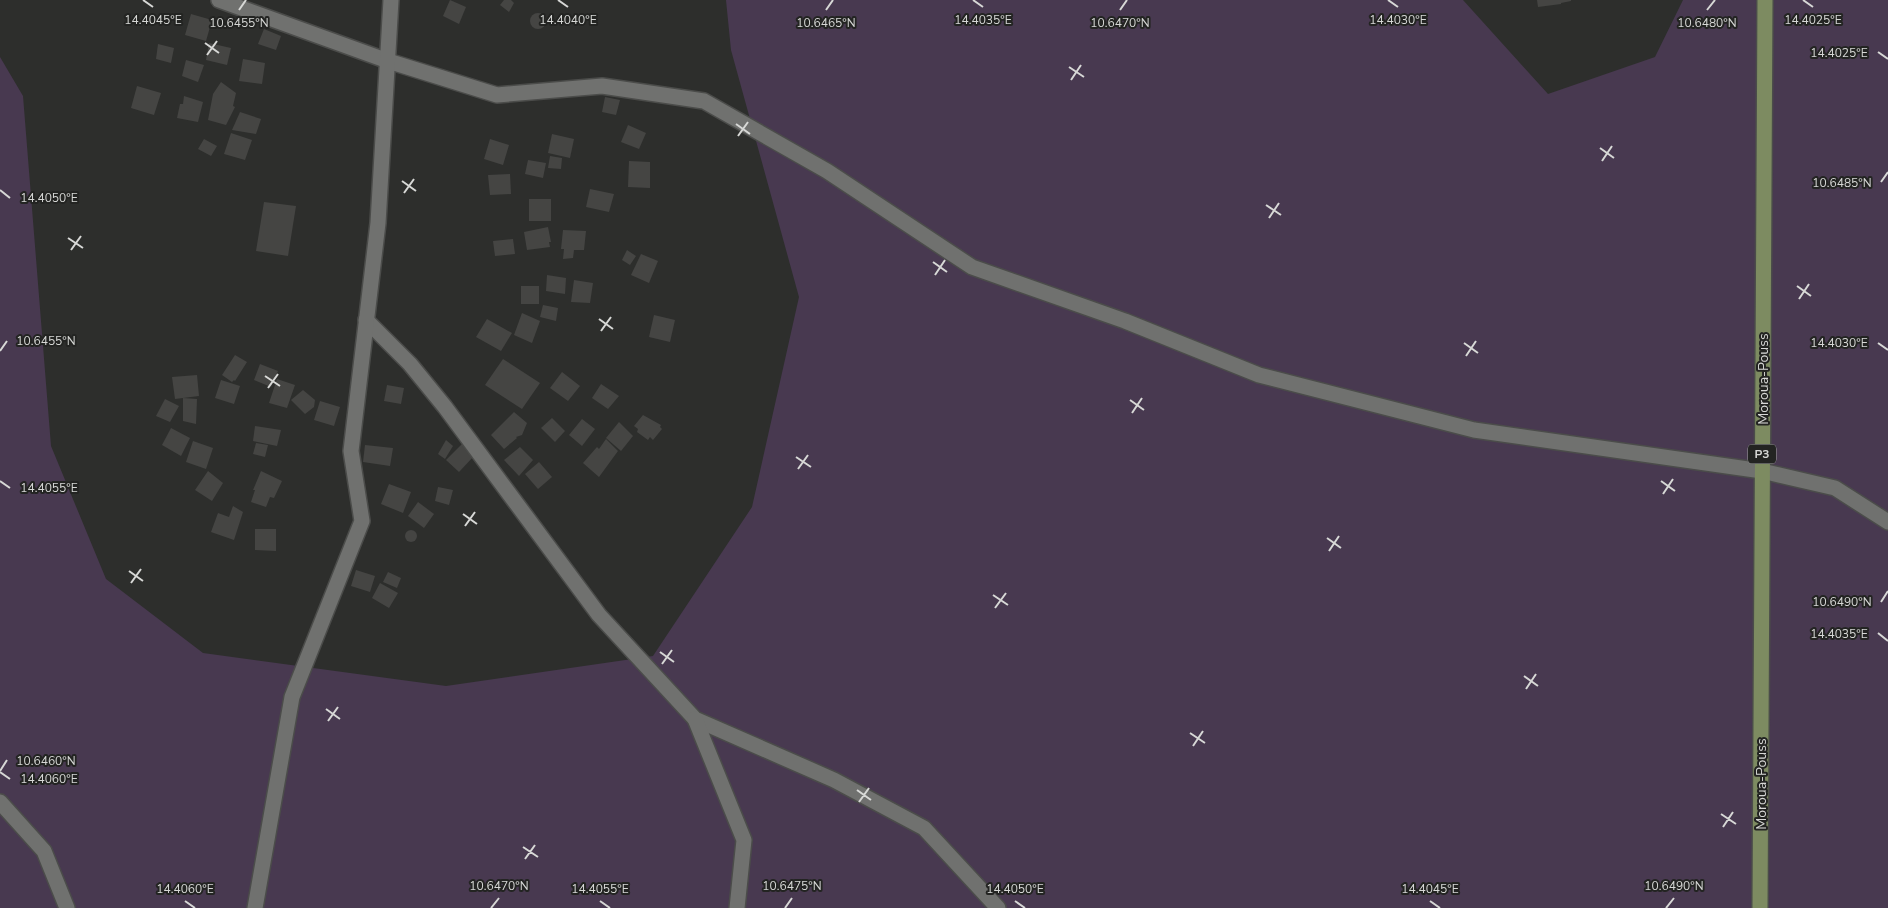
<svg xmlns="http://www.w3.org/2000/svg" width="1888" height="908" font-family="'Nunito Sans',sans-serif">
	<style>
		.green { fill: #483950 }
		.building { fill: #454543 }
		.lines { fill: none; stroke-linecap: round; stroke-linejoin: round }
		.minor-casing { stroke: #4b4c4a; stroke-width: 18 }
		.major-casing { stroke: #4b4c4a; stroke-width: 18 }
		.minor { stroke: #70716f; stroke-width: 15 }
		.major { stroke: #7d8b61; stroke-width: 15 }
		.ticks { fill: none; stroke: #d7d8d6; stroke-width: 2 }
		.labels { text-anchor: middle; stroke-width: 4; stroke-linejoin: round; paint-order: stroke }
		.shield { fill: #232422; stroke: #a1a2a0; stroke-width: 1 }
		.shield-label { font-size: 12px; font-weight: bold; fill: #d7d8d6 }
		.street-label { font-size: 14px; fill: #d7d8d6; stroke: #232422 }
		.ticks-label { font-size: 12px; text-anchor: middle; fill: #d7d8d6; stroke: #232422; stroke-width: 4; stroke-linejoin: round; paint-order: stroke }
	</style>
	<rect width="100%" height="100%" fill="#2d2e2c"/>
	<polygon class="green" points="726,0 1463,0 1548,94 1655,57 1683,0 1888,0 1888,908 0,908 0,57 23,96 51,446 106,579 203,653 446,686 653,656 752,507 799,297 731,50"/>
	<g class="building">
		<polygon points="450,0 466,7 459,24 443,16"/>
		<polygon points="504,0 511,0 514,3 509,12 500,5"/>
		<polygon points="1537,0 1571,0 1571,1 1561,3 1561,4 1538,7"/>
		<circle cx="538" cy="21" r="8"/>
		<polygon points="191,14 212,20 206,41 185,35"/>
		<polygon points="264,29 281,36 276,50 258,44"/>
		<polygon points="209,43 231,48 227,65 206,60"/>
		<polygon points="158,44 174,48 171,63 156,59"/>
		<polygon points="243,59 265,63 262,84 239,81"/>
		<polygon points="186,60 204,65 198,82 182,76"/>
		<polygon points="221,82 236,93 233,106 235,107 226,125 208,120 213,94"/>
		<polygon points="137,86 161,93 154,115 131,108"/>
		<polygon points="184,96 203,102 198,122 177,118 180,104 183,104"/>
		<polygon points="605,97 620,100 616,115 602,112"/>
		<polygon points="240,112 261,119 256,134 232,130"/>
		<polygon points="628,125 646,133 639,149 621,142"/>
		<polygon points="231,133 252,140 245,160 224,154"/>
		<polygon points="552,134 574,139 570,158 548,153"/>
		<polygon points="204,139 217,146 211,156 198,149"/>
		<polygon points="490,139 509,145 503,165 484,159"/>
		<polygon points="550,156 562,158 561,169 548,168"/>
		<polygon points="528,160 546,163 543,178 525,174"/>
		<polygon points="629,161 650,162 650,188 628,187"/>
		<polygon points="510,174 511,194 490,195 488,175"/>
		<polygon points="590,189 614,194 609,212 586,207"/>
		<rect x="529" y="199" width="22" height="22"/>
		<polygon points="264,202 296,206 288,256 256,251"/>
		<polygon points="548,227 551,242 549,242 550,247 527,250 524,232"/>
		<polygon points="563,230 586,231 584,250 574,250 573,258 563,259 564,249 561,249"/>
		<polygon points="513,239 515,254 495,256 493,241"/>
		<polygon points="627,250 636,256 630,265 622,260"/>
		<polygon points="641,254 658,261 649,283 631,275"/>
		<polygon points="547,275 566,278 565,294 546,291"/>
		<polygon points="574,280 593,283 590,303 571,302"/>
		<rect x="521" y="286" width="18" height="18"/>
		<polygon points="543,305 558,308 556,321 540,317"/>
		<polygon points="522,313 540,321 532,343 514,335"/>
		<polygon points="654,315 675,320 670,342 649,337"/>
		<polygon points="487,319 512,333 501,351 476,337"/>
		<polygon points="235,355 247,362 235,381 234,380 232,382 222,375"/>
		<polygon points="503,359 540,383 522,409 485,385"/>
		<polygon points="260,364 278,371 271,387 254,380"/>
		<polygon points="562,372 580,386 568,401 550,388"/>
		<polygon points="197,375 199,396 175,399 172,377"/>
		<polygon points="277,379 295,385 287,408 269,403"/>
		<polygon points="221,380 240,386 234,404 215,398"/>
		<polygon points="601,384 619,396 608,409 592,398"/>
		<polygon points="387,385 404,388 401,404 384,401"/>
		<polygon points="303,390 315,400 314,407 305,414 291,400"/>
		<polygon points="183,398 197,399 196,424 183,421"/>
		<polygon points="165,399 179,406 170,422 156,416"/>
		<polygon points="320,401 340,407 334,426 314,420"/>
		<polygon points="514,412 527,423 522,435 516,437 517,438 504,449 491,435"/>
		<polygon points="643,415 661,425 660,427 662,429 653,440 650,437 648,440 637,432 638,429 634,426"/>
		<polygon points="552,418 565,431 555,442 541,428"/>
		<polygon points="582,419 595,429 582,446 569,435"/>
		<polygon points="619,422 633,436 621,451 606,438"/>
		<polygon points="255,426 281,430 277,446 253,441"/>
		<polygon points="171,428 190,438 181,456 162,445"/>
		<polygon points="606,439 618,451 599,477 583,463 597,447 599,449"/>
		<polygon points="446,440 453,446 445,459 438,454"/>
		<polygon points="193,441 213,448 206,469 186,462"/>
		<polygon points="256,443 268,445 265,457 253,454"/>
		<polygon points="462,444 474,456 459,472 446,460"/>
		<polygon points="365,445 393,448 390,466 363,462"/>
		<polygon points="520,447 533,460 519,476 504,460"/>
		<polygon points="539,462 552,477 538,489 525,474"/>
		<polygon points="208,471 223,483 212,501 195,490"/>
		<polygon points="261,471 282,481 274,498 270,497 266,507 251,502 255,490 253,490"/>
		<polygon points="389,484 411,492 403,513 381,504"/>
		<polygon points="438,487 453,490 449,505 435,501"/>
		<polygon points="418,502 434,514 424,528 408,516"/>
		<polygon points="233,506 243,512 234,540 211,532 218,513 229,517"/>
		<polygon points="255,529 276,529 276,551 255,550"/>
		<circle cx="411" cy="536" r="6"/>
		<polygon points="356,570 375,576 370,592 351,586"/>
		<polygon points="388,572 401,578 397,588 383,582"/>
		<polygon points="380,583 398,593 389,608 372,598"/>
	</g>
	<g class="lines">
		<g class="minor-casing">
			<g id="minor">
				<polyline points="219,0 388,61 497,95 602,86 704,101 827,171 972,267 1125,321 1259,375 1474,430 1762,471 1835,488 1888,522"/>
				<polyline points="366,320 410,364 445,407 599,615 695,719 834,780 924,828 998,908"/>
				<polyline points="695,719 744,840 737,908"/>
				<polyline points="0,802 44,851 67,908"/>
				<polyline points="255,908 292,697 362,521 351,451 378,223 391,0"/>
			</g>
		</g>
		<g class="major-casing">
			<polyline id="major" points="1760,908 1765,0"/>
		</g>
		<use href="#minor" class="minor"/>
		<use href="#major" class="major"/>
	</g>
	<path class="ticks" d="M 143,0 L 153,7M 558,0 L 568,7M 973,0 L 983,7M 1388,0 L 1398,7M 1803,0 L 1813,7M 239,10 L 246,0M 826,10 L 833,0M 1120,10 L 1127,0M 1707,10 L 1715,0M 205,43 L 219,53M 1878,52 L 1888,59M 207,55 L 217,41M 1069,67 L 1084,77M 1071,80 L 1081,65M 736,124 L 750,134M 738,136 L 748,122M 1600,148 L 1614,158M 1602,161 L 1612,146M 402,181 L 416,191M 1881,182 L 1888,172M 0,190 L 10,198M 404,193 L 414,179M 1266,205 L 1281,215M 1269,218 L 1279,203M 68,238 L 83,248M 71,250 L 81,236M 933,262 L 947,272M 935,275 L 945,260M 1797,286 L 1811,296M 1799,299 L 1809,284M 599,319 L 613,329M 601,331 L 611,317M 1464,343 L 1478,353M 1878,343 L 1888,350M 0,351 L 7,341M 1466,356 L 1476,341M 265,376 L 280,386M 268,388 L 278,374M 1130,400 L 1144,410M 1132,413 L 1142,398M 796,457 L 811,467M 798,469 L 808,455M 0,481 L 10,488M 1661,481 L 1675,491M 1663,494 L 1673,479M 463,514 L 477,524M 465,526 L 475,512M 1327,538 L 1341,548M 1329,551 L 1339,536M 129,571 L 143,581M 131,583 L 141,569M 993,595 L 1008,605M 1881,602 L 1888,591M 995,608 L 1006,593M 1878,633 L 1888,641M 660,652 L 674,662M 662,664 L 672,650M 1524,676 L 1538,686M 1526,689 L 1536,674M 326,709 L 340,719M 328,721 L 338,707M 1190,733 L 1205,743M 1193,746 L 1203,731M 0,771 L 7,760M 0,772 L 10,779M 857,790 L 871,800M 859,802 L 869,788M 1721,814 L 1736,824M 1723,827 L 1733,812M 523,847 L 538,857M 525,859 L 535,845M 185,901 L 195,908M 600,901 L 610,908M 1015,901 L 1025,908M 1430,901 L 1440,908M 491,908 L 499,898M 785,908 L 792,898M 1666,908 L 1674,898"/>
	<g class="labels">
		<rect class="shield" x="1748" y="444.5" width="28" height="19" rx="4"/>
		<g class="shield-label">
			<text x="1762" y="458">P3</text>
		</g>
		<g class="street-label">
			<text transform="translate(1763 379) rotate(-90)" y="5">Moroua-Pouss</text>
			<text transform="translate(1761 784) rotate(-90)" y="5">Moroua-Pouss</text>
		</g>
	</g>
	<g class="ticks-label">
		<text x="1813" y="24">14.4025°E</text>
		<text x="568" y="24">14.4040°E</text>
		<text x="153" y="24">14.4045°E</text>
		<text x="983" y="24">14.4035°E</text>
		<text x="1398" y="24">14.4030°E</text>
		<text x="239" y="27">10.6455°N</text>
		<text x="826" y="27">10.6465°N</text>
		<text x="1120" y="27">10.6470°N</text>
		<text x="1707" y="27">10.6480°N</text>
		<text x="1839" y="57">14.4025°E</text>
		<text x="1842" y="187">10.6485°N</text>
		<text x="49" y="202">14.4050°E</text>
		<text x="46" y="345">10.6455°N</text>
		<text x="1839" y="347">14.4030°E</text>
		<text x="49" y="492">14.4055°E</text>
		<text x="1842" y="606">10.6490°N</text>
		<text x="1839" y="638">14.4035°E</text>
		<text x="46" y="765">10.6460°N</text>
		<text x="49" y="783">14.4060°E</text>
		<text x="499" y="890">10.6470°N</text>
		<text x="792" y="890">10.6475°N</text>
		<text x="1674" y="890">10.6490°N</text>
		<text x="185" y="893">14.4060°E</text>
		<text x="600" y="893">14.4055°E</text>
		<text x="1015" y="893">14.4050°E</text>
		<text x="1430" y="893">14.4045°E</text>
	</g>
</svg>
